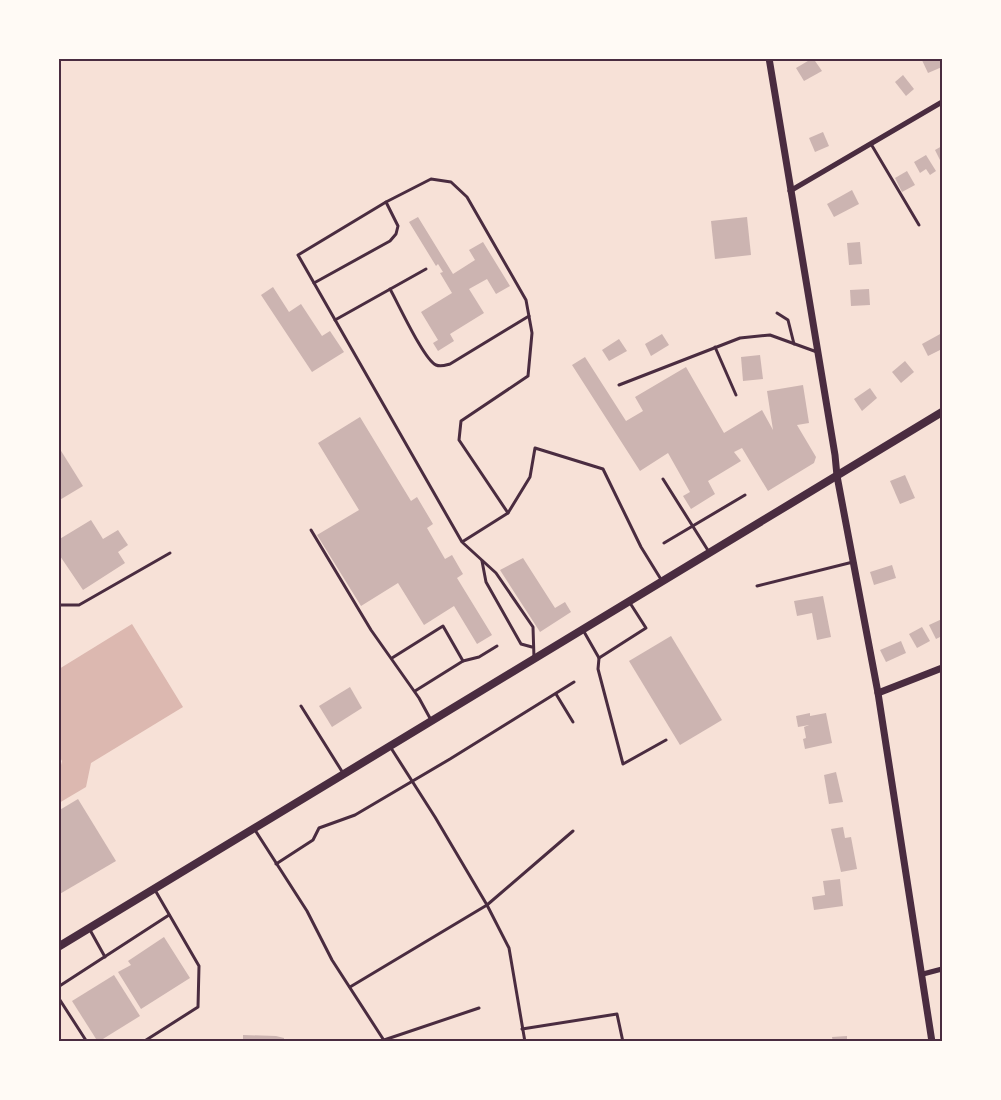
<svg xmlns="http://www.w3.org/2000/svg" width="1001" height="1100" font-family="Lato,sans-serif">
	<style>
		.water { fill: #dcb8b0 }
		.building { fill: #ccb4b1 }
		.lines { fill: none; stroke-linecap: round; stroke-linejoin: round }
		.service { stroke: #4a2c40; stroke-width: 3 }
		.minor { stroke: #4a2c40; stroke-width: 5 }
		.tertiary { stroke: #4a2c40; stroke-width: 7 }
		.secondary { stroke: #4a2c40; stroke-width: 8 }
		.neatline { fill: none; stroke: #4a2c40; stroke-width: 2 }
	</style>
	<rect width="100%" height="100%" fill="#f7e1d7"/>
	<polygon class="water" points="132,624 183,707 91,763 86,787 59,803 59,773 62,761 58,754 59,669"/>
	<g class="building">
		<polygon points="813,58 822,71 804,81 796,68"/>
		<polygon points="921,58 942,58 942,67 928,73"/>
		<polygon points="903,75 914,89 906,96 895,82"/>
		<polygon points="823,132 829,146 815,152 809,138"/>
		<polygon points="942,146 942,164 935,150"/>
		<polygon points="926,155 936,171 930,175 926,169 920,173 914,162"/>
		<polygon points="907,171 915,185 902,192 895,178"/>
		<polygon points="852,190 859,204 834,217 827,204"/>
		<polygon points="418,217 453,274 475,260 469,250 483,242 510,286 496,294 487,279 469,289 484,313 450,334 454,341 438,351 433,343 438,340 421,312 452,293 440,273 443,272 438,264 436,266 409,222"/>
		<polygon points="747,217 751,255 715,259 711,221"/>
		<polygon points="860,242 862,264 849,265 847,243"/>
		<polygon points="273,287 289,312 301,304 322,336 330,331 344,352 312,372 261,295"/>
		<polygon points="869,289 870,305 851,306 850,290"/>
		<polygon points="942,333 942,349 928,356 922,344"/>
		<polygon points="662,334 669,345 651,356 645,344"/>
		<polygon points="619,339 627,351 609,361 602,350"/>
		<polygon points="760,355 763,379 743,381 741,357"/>
		<polygon points="585,357 626,421 643,411 635,397 686,367 724,433 762,410 773,430 767,391 803,385 809,423 797,425 816,457 814,463 768,491 742,448 734,452 741,461 708,481 715,494 691,509 683,496 690,492 668,453 640,471 572,365"/>
		<polygon points="905,361 914,372 901,383 892,372"/>
		<polygon points="870,388 877,398 862,411 854,399"/>
		<polygon points="360,417 411,501 417,497 433,524 427,528 445,559 452,555 463,574 457,578 492,635 477,644 454,606 424,625 398,583 361,606 317,535 359,510 318,443"/>
		<polygon points="58,446 83,486 58,501"/>
		<polygon points="905,475 915,498 900,504 890,481"/>
		<polygon points="91,520 103,539 118,530 128,545 118,552 125,563 83,590 58,553 58,540"/>
		<polygon points="523,558 555,608 565,602 571,612 540,632 500,570"/>
		<polygon points="892,565 896,578 874,585 870,572"/>
		<polygon points="823,596 831,637 817,640 812,613 797,616 794,601"/>
		<polygon points="942,619 942,636 936,639 929,625"/>
		<polygon points="922,627 930,641 917,648 909,634"/>
		<polygon points="671,636 722,720 680,745 629,661"/>
		<polygon points="901,641 906,653 886,662 880,650"/>
		<polygon points="350,687 362,708 332,727 319,706"/>
		<polygon points="810,713 810,716 826,713 832,743 805,749 803,739 806,738 804,727 809,725 798,727 796,716"/>
		<polygon points="836,772 843,802 829,804 824,775"/>
		<polygon points="78,799 116,861 58,895 58,811"/>
		<polygon points="843,827 845,838 851,837 857,869 841,872 831,829"/>
		<polygon points="840,879 843,906 814,910 812,897 825,895 823,881"/>
		<polygon points="164,937 190,978 141,1009 118,972 131,965 128,961"/>
		<polygon points="114,975 140,1016 98,1042 72,1001"/>
		<polygon points="243,1035 276,1036 284,1038 284,1042 243,1042"/>
		<polygon points="847,1036 847,1042 833,1042 832,1037"/>
	</g>
	<g class="lines">
		<g class="service">
			<polyline points="871,144 919,225"/>
			<polyline points="314,283 390,241 396,234 398,226 386,202"/>
			<path d="M 390,289 C 398,303 424,360 436,365 C 441,367 446,365 450,364 L 529,316"/>
			<polyline points="777,313 788,320 794,344"/>
			<polyline points="335,320 426,269"/>
			<polyline points="715,347 736,395"/>
			<polyline points="619,385 740,338 770,335 817,352"/>
			<polyline points="663,479 709,552"/>
			<polyline points="508,513 530,477 535,448 603,469 641,547 662,581"/>
			<polyline points="311,530 371,630 419,698 431,720"/>
			<polyline points="462,542 508,513 459,440 461,421 528,376 532,333 526,300 467,197 451,182 431,179 386,202 298,255 462,542 496,573 533,627 534,658"/>
			<polyline points="664,543 745,495"/>
			<polyline points="482,561 486,582 521,644 532,647"/>
			<polyline points="757,586 853,562"/>
			<polyline points="58,605 79,605 170,553"/>
			<polyline points="583,630 599,658 646,628 630,603"/>
			<polyline points="392,658 443,626 463,661"/>
			<polyline points="599,658 598,669 623,764 666,740"/>
			<polyline points="415,691 463,661 479,657 497,646"/>
			<polyline points="556,694 573,722"/>
			<polyline points="301,706 343,773"/>
			<polyline points="391,748 435,817 487,905 573,831"/>
			<polyline points="255,830 307,911 332,960 385,1042"/>
			<polyline points="276,864 313,840 319,828 355,815 450,759 574,682"/>
			<polyline points="90,930 105,957"/>
			<polyline points="58,987 169,915"/>
			<polyline points="350,987 487,905 509,948 525,1042"/>
			<polyline points="58,997 87,1042"/>
			<polyline points="522,1029 617,1014 623,1042"/>
			<polyline points="384,1040 479,1008"/>
			<polyline points="143,1042 198,1007 199,966 155,890"/>
		</g>
		<g class="minor">
			<polyline points="790,191 942,102"/>
			<polyline points="923,974 942,969"/>
		</g>
		<g class="tertiary">
			<polyline points="769,58 835,455 837,476 878,693 932,1042"/>
			<polyline points="878,693 942,668"/>
		</g>
		<polyline class="secondary" points="58,947 942,412"/>
	</g>
	<rect width="1001" height="1100" fill="none" stroke="#fffaf5" stroke-width="120"/>
	<rect x="60" y="60" width="881" height="980" class="neatline"/>
</svg>
